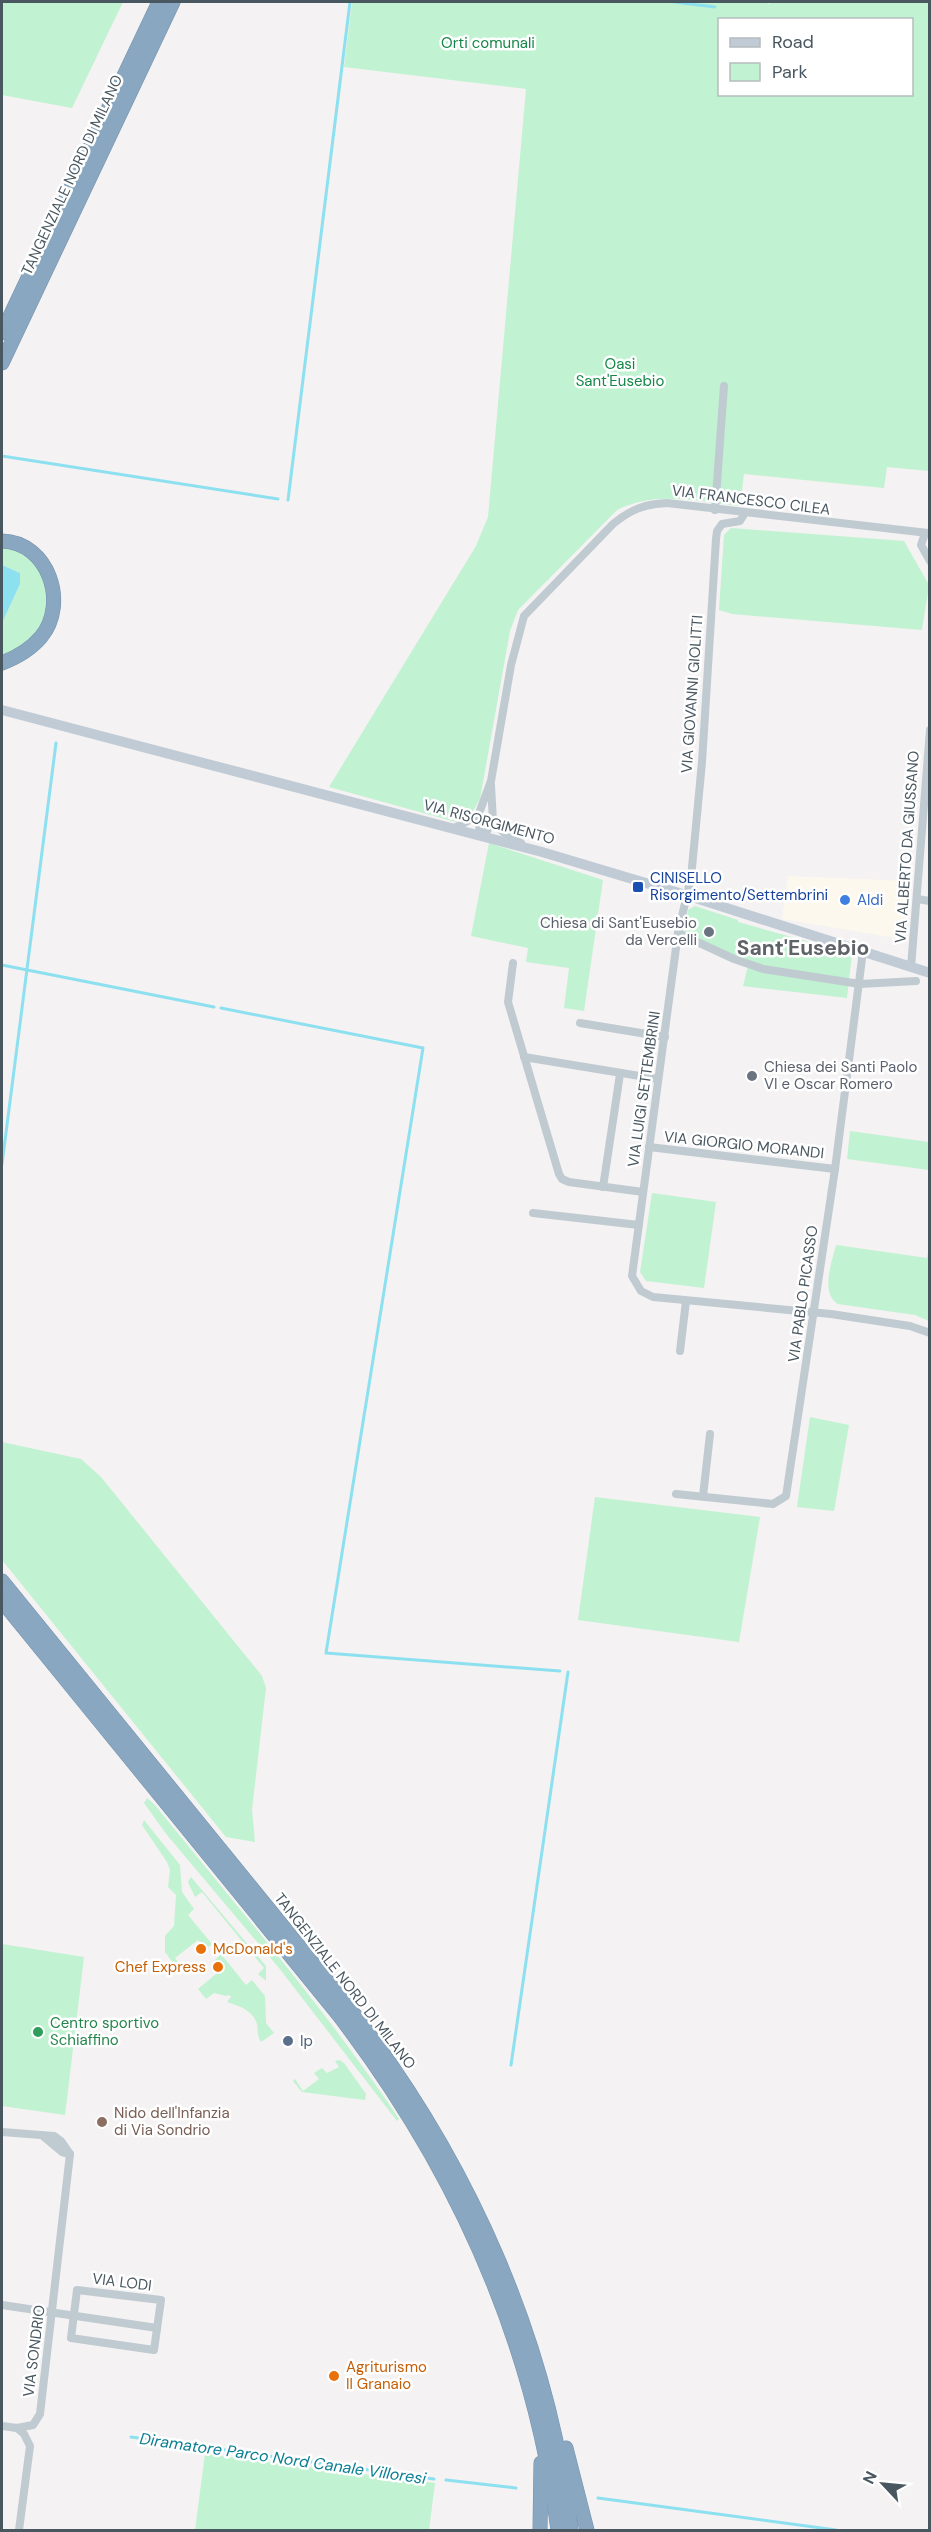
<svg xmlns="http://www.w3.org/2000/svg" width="931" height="2532" font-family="'DM Sans',sans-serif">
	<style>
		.commercial { fill: #fdf8ed }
		.green { fill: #c1f2d1; fill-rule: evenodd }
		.water { fill: #8de0ef }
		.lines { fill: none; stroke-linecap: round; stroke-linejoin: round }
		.stream { stroke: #8de0ef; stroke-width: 3 }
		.highway-casing { stroke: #7492ad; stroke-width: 15 }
		.street { stroke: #c0cad1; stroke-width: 8 }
		.secondary { stroke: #c0cbd6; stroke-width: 10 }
		.highway { stroke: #89a7c1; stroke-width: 14 }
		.transit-dot { fill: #1a4fb4; stroke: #fff; stroke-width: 2 }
		.shop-dot { fill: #3f7fe0; stroke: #fff; stroke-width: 2 }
		.worship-dot { fill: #6b7280; stroke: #fff; stroke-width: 2 }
		.food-dot { fill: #e8710a; stroke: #fff; stroke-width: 2 }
		.leisure-dot { fill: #2e9e5b; stroke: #fff; stroke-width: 2 }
		.service-dot { fill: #5c6f8a; stroke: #fff; stroke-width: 2 }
		.education-dot { fill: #8d6e63; stroke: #fff; stroke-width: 2 }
		.labels { text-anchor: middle; stroke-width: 5; stroke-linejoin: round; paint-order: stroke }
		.park-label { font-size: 15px; fill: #158748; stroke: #fff }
		.street-label { font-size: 15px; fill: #495760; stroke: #fff }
		.transit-label { font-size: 15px; fill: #164399; stroke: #fff; text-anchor: start }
		.shop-label { font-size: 15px; fill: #366cbe; stroke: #fff; text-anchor: start }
		.worship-label { font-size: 15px; fill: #5b616d; stroke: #fff; text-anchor: end }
		.food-label { font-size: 15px; fill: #c56008; stroke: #fff; text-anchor: start }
		.leisure-label { font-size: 15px; fill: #27864d; stroke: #fff; text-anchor: start }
		.service-label { font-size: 15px; fill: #4e5e75; stroke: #fff; text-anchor: start }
		.education-label { font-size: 15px; fill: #785e54; stroke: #fff; text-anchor: start }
		.water-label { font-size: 16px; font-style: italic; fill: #0a7e93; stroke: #fff }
		.district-label { font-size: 21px; font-weight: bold; fill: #5e6367; stroke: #fff }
	</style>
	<rect width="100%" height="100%" fill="#f4f2f2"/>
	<polygon class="commercial" points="788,876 906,881 902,939 782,919"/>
	<g class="green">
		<polygon points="2,2 123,2 72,108 2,95"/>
		<path d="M 352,2 L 766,2 L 769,4 L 772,2 L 929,2 L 929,471 L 887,467 L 884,488 L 744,474 L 740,506 C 699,502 656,490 617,510 L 518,610 L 510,631 L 480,799 L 470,816 L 456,822 L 329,787 L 476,546 L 488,517 L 526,89 L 344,67 ZM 720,20 L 912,20 L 912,94 L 720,94 Z"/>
		<polygon points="731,528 904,541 929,585 922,630 732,614 719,610 724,535"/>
		<polygon points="2,546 29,554 47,578 48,617 34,639 2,659 2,623 20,584 20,573 2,565"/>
		<polygon points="489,843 603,880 584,1011 564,1008 569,968 526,962 528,948 471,936"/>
		<polygon points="695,906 738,920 738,922 852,954 847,998 743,986 749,962 684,932 688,910"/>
		<polygon points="850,1131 929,1142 929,1170 847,1159"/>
		<polygon points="652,1193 716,1202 704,1288 646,1281 640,1272"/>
		<path d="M 836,1245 L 927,1258 L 929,1246 L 929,1321 L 915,1315 L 838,1304 C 820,1293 832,1262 836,1245 Z"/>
		<polygon points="810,1417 849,1425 834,1511 797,1507"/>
		<polygon points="2,1442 81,1459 101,1477 262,1676 266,1688 252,1810 255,1842 226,1837 2,1560"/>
		<polygon points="595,1497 760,1517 739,1642 578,1620"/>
		<path d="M 147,1798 L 154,1804 C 238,1908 325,2008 399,2119 L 397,2121 L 279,1968 L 167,1835 L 144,1803 Z"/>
		<polygon points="144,1820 180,1865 182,1892 194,1909 188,1915 212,1944 206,1949 198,1940 175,1958 179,1964 176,1967 165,1952 165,1936 174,1926 176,1895 168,1887 170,1870 167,1862 142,1825"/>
		<polygon points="191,1877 266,1966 266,1981 258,1974 264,1968 202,1892 195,1897 188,1882"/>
		<polygon points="2,1944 84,1957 65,2115 2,2106"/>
		<path d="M 221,1954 L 246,1985 L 252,1980 L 265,1996 L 266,2023 L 274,2033 L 261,2042 C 257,2036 258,2031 257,2024 C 253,2010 239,2006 227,2002 L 231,1997 L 229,1995 L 226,1996 L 214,1993 L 206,1999 L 198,1989 L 222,1969 L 215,1960 Z"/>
		<polygon points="339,2060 344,2063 366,2094 365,2100 302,2092 293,2081 295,2079 303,2091 319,2079 314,2073 322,2068 327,2073 339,2067 335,2061"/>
		<polygon points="205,2454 435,2483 429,2530 195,2530"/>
	</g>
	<polygon class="water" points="2,565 20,573 20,584 2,623"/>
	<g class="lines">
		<g class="stream">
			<polyline points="674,2 715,7"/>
			<polyline points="2,456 278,499"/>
			<polyline points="288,500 350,2"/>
			<polyline points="2,965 214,1007"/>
			<polyline points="221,1008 423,1048 326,1653 560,1671"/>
			<polyline points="2,1164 56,743"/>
			<polyline points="511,2065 568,1672"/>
			<polyline points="131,2437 434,2479"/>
			<polyline points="446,2480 516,2488"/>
			<polyline points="598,2498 836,2530"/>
		</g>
		<g class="highway-casing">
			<g id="highway">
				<polyline points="2,333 159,2"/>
				<polyline points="2,363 173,2"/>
				<path d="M 2,541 C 48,542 69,603 41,637 C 31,649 15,658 2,663"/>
				<path d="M 2,1581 L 354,2014 C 470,2165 548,2341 571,2530"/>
				<path d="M 2,1601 L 338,2014 C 456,2168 533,2337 558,2530"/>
				<polyline points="566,2448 587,2530"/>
				<polyline points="540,2530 541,2463"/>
			</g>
		</g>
		<g class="street">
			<polyline points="715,510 724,386"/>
			<polyline points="745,513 740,521 722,524 717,531 716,539 702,762 691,878 678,933 632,1276 641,1291 653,1297 831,1314 910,1326 930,1333"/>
			<polyline points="930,532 924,536 921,545 930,561"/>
			<polyline points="478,816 480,835"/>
			<polyline points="493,821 504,833 521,843"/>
			<path d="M 454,828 L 478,816 L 491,781 L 511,665 L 524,616 L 613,524 C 630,510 644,504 667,503 L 928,533"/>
			<polyline points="484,836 493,821 491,785"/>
			<polyline points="917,899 930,901"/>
			<polyline points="678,933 734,959 763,969 860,984 916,981"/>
			<polyline points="513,963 508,1002 559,1174 562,1179 569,1182 643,1192"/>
			<polyline points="911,967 930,730"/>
			<polyline points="580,1023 665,1037"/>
			<polyline points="524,1057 658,1079"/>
			<polyline points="649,1147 835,1169"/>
			<polyline points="603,1187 620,1074"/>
			<polyline points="533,1213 639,1225"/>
			<polyline points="680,1351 686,1301"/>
			<polyline points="676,1494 773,1504 786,1496 835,1169 863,951"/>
			<polyline points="703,1496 710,1434"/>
			<polyline points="2,2132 54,2136 61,2141 70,2154 40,2414 33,2425 17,2428 2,2426"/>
			<polyline points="44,2137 62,2152 70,2154"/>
			<polygon points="77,2290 161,2300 154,2350 71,2338"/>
			<polyline points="2,2305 157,2328"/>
			<polyline points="17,2428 24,2434 30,2446 19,2530"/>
		</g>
		<polyline class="secondary" points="2,710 542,852 686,895 930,973"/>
		<use href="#highway" class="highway"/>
	</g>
	<rect class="transit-dot" x="632" y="881" width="12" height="12" rx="3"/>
	<circle class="shop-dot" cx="845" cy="900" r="6"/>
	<g class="worship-dot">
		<circle cx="709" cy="932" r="6"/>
		<circle cx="752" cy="1076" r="6"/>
	</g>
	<g class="food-dot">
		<circle cx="201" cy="1949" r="6"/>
		<circle cx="218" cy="1967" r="6"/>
		<circle cx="334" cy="2376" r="6"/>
	</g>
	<circle class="leisure-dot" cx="38" cy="2032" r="6"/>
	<circle class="service-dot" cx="288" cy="2041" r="6"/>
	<circle class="education-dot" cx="102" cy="2122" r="6"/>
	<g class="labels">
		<g class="park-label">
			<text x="488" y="48">Orti comunali</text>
			<text x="620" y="369">Oasi<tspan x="620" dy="17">Sant'Eusebio</tspan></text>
		</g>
		<g class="street-label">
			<text transform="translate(72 175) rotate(-65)" y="5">TANGENZIALE NORD DI MILANO</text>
			<text transform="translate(751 500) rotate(7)" y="5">VIA FRANCESCO CILEA</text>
			<text transform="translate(692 694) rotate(-86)" y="5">VIA GIOVANNI GIOLITTI</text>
			<text transform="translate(489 822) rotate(15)" y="5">VIA RISORGIMENTO</text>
			<text transform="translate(907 847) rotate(-86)" y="5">VIA ALBERTO DA GIUSSANO</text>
			<text transform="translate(644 1089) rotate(-82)" y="5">VIA LUIGI SETTEMBRINI</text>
			<text transform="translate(744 1145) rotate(6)" y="5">VIA GIORGIO MORANDI</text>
			<text transform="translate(803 1294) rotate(-82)" y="5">VIA PABLO PICASSO</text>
			<text transform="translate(345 1981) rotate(52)" y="5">TANGENZIALE NORD DI MILANO</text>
			<text transform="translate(122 2282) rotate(7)" y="5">VIA LODI</text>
			<text transform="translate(34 2351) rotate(-83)" y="5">VIA SONDRIO</text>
		</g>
		<g class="transit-label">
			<text x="650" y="883">CINISELLO<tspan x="650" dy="17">Risorgimento/Settembrini</tspan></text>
		</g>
		<g class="shop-label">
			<text x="857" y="905">Aldi</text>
		</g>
		<g class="worship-label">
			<text x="697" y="928">Chiesa di Sant'Eusebio<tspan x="697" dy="17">da Vercelli</tspan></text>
			<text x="764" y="1072" text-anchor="start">Chiesa dei Santi Paolo<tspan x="764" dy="17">VI e Oscar Romero</tspan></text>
		</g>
		<g class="food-label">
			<text x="213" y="1954">McDonald's</text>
			<text x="206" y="1972" text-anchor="end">Chef Express</text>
			<text x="346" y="2372">Agriturismo<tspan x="346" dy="17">Il Granaio</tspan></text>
		</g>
		<g class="leisure-label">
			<text x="50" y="2028">Centro sportivo<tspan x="50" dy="17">Schiaffino</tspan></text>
		</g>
		<g class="service-label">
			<text x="300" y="2046">Ip</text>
		</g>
		<g class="education-label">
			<text x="114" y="2118">Nido dell'Infanzia<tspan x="114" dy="17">di Via Sondrio</tspan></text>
		</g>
		<g class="water-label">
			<text transform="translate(283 2458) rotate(8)" y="6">Diramatore Parco Nord Canale Villoresi</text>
		</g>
		<g class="district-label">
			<text x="803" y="955">Sant'Eusebio</text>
		</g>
	</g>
	<rect width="931" height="2532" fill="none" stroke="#495760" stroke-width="6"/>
	<rect x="718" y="18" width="195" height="78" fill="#ffffff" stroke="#b6bcbf" stroke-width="1.5"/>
	<rect x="730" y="38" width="30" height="9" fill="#c0cbd6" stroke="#b6bcbf" stroke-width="1.5"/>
	<text x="772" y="48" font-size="18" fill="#495760">Road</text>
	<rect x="730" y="63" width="30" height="18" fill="#c1f2d1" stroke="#b6bcbf" stroke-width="1.5"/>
	<text x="772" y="78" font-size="18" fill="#495760">Park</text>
	<g transform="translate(883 2484) rotate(296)" stroke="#ffffff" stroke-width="4.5" paint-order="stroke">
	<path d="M0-4.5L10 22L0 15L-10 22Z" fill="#495760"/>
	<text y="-9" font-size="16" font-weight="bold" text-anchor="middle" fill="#495760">N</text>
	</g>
</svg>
